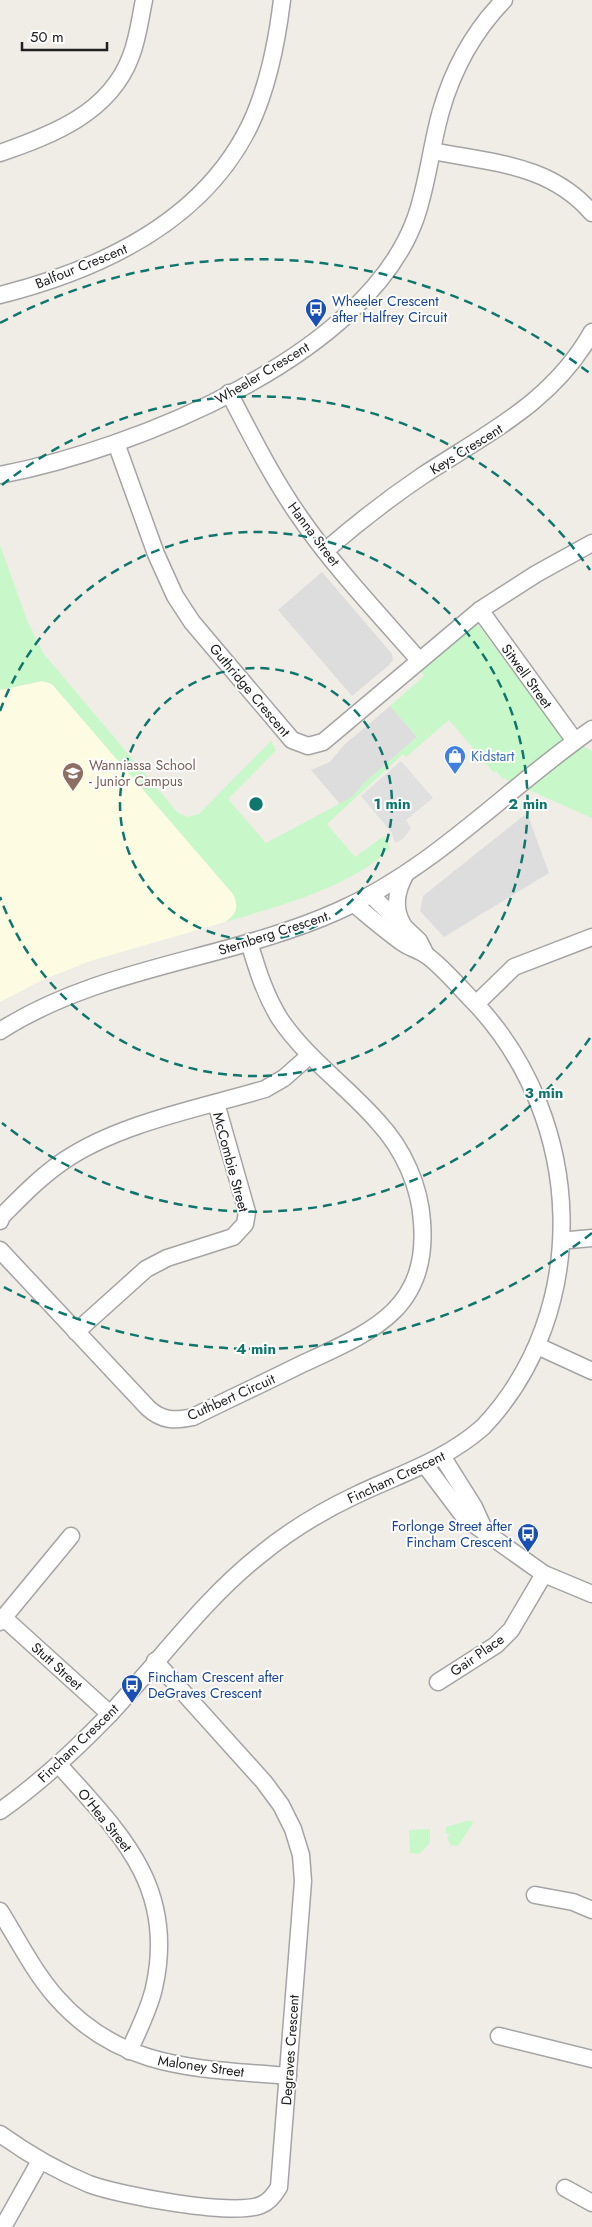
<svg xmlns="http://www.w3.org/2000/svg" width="592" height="2227" font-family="Jost,sans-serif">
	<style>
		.residential { fill: #dedddd }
		.education { fill: #fdfce3 }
		.park { fill: #c8f7c9 }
		.parking { fill: #e0e0e0 }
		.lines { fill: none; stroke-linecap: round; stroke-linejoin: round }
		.minor-casing { stroke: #a4a4a4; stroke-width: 19 }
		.minor { stroke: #fff; stroke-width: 16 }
		.ring { fill: none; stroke: #0f766e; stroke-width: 2.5; stroke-dasharray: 9 6 }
		.labels { text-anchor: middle; stroke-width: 4; stroke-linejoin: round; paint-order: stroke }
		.street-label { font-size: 14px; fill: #202020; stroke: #fff }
		.transit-label { font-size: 14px; fill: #164399; stroke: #fff; text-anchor: start }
		.shop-label { font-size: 14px; fill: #366cbe; stroke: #fff; text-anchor: start }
		.education-label { font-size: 14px; fill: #785e54; stroke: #fff; text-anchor: start }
		.centre { fill: #0f766e; stroke: #fff; stroke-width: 2.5 }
		.ring-label { font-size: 15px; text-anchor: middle; font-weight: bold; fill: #0f766e; stroke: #fff; stroke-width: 4; stroke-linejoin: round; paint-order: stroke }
	</style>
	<rect width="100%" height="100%" fill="#f0ede7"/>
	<g class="residential">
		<polygon points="322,572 392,654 393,660 389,665 352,696 278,610"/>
		<polygon points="390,706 417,737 364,783 353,797 340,804 311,770 330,762 344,745"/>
		<polygon points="527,813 549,873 444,937 420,911 423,896"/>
	</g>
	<polygon class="education" points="42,681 52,684 233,894 237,902 236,910 232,917 225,922 90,961 40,981 0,1002 0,690"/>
	<g class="park">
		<path d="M 0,545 L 27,620 L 43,653 L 178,813 L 188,817 L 199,814 L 271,741 L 276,750 L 228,799 L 266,843 L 352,797 L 364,783 L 417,737 L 390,706 L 424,676 L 417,666 L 476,622 L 559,733 L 592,751 L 592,818 L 502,778 L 496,771 L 494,773 L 449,720 L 406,757 L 403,754 L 327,824 L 355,857 L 384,836 L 390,848 C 353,887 276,907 225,922 C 237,915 239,906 233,894 L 52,684 L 42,681 L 0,690 Z"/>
		<polygon points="470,1820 473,1823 458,1846 450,1845 447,1837 450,1835 446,1833 446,1827"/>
		<polygon points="430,1829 430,1843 419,1854 410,1853 409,1830"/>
	</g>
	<polygon class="parking" points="401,761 433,798 406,820 411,828 403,839 395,843 392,833 361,796"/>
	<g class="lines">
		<g class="minor-casing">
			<g id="minor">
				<path d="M 433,151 C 492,163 550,164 592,213"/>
				<path d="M 0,153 C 52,135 110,113 131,56 C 138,38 140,19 144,0"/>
				<path d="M 0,295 C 99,270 203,222 250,125 C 268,87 277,41 282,0"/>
				<path d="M 229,393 C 251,435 272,477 299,516 C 334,567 378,613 419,660"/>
				<polyline points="116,443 156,554 175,596 192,622 292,740 308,746 323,742 480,610 536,574 592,543"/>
				<path d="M 0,475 C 134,449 367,357 416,217 C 428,182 431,146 441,111 C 453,69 474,31 504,0"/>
				<path d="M 325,551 C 356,524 388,499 422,476 C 487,433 552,403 592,332"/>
				<polyline points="480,610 575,741"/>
				<polyline points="371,895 419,941 426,955"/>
				<path d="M 403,925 C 393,908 396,892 405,875"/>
				<polyline points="476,1004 514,967 592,937"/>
				<path d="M 0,1031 C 101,966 229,960 338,911 C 435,868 506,789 592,729"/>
				<path d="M 0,1221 L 2,1216 C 22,1196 41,1176 65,1160 C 120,1123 201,1108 265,1089 L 284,1078 L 310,1055"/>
				<polyline points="570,1240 592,1238"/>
				<path d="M 0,1250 L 148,1408 C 162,1421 175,1421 193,1417 C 229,1399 266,1382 302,1364 C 371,1332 429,1310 422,1222 C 420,1186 403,1149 379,1123 C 348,1087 307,1059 280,1019 C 265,995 257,969 249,942"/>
				<polyline points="76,1332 146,1269 167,1258 233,1237 245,1224 247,1212 216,1103"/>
				<polyline points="544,1349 592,1371"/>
				<polyline points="442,1456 474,1507 484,1529"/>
				<polyline points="425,1465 465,1518 544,1574 592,1594"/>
				<polyline points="4,1618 110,1714"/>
				<polyline points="0,1622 71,1536"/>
				<polyline points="438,1682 496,1645 511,1630 544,1574"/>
				<path d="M 59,1765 C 120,1833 177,1887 154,1988 C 149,2010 138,2031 129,2051"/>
				<path d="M 0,1811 C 40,1783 75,1750 109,1715 C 160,1661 202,1601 260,1555 C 289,1531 322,1511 356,1495 C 400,1474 446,1460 483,1427 C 592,1312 586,1121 475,1003 C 461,989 442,966 426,955 C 419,950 410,948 403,943 C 386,931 370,917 354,904"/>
				<polyline points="535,1895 573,1902 592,1910"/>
				<path d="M 0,1911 C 18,1940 34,1972 56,1997 C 121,2071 198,2068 288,2076"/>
				<polyline points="499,2036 592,2059"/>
				<path d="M 0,2134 C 28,2154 57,2171 89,2184 C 118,2195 234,2217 261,2205 C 269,2202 275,2194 279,2187 L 303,1881 L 301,1855 L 293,1829 L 281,1805 L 264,1782 L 155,1661"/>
				<polyline points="565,2188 592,2203"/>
				<polyline points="3,2227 40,2161"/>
			</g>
		</g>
		<use href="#minor" class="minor"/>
	</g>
	<g class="ring">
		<circle cx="256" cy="804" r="136"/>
		<path d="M0 711A272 272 0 1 1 0 897"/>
		<path d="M590 1038A408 408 0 0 1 2 1123M2 485A408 408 0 0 1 590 570"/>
		<path d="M592 1233A545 545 0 0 1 0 1285M0 323A545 545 0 0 1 592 375"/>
	</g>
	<defs>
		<g id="bus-pin" transform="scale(1.125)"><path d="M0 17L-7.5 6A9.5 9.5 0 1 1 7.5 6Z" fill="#1a4fb4" stroke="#fff"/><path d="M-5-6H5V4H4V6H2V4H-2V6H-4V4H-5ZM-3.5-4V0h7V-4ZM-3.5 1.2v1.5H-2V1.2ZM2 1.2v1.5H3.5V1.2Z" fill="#fff"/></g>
		<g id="shop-pin" transform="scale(1.125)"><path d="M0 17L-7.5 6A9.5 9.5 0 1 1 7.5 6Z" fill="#3f7fe0" stroke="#fff"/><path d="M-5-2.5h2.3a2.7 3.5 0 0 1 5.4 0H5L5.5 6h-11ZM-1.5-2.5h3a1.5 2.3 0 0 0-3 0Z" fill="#fff"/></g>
		<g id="school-pin" transform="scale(1.125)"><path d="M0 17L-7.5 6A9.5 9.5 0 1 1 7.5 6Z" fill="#8d6e63" stroke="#fff"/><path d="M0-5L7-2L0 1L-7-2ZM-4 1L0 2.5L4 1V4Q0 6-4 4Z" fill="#fff"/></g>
	</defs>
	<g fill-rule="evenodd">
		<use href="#bus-pin" x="316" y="309"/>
		<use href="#shop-pin" x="455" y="756"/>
		<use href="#school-pin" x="73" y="773"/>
		<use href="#bus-pin" x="528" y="1534"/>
		<use href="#bus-pin" x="132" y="1685"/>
	</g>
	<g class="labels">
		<g class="street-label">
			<text transform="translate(81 266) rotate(-22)" y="5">Balfour Crescent</text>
			<text transform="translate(262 373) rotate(-31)" y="5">Wheeler Crescent</text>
			<text transform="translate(466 449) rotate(-32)" y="5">Keys Crescent</text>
			<text transform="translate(314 534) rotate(53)" y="5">Hanna Street</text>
			<text transform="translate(527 676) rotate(54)" y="5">Sitwell Street</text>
			<text transform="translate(250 690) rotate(50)" y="5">Guthridge Crescent</text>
			<text transform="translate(273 933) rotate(-18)" y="5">Sternberg Crescent</text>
			<text transform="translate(231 1162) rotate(75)" y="5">McCombie Street</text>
			<text transform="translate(231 1397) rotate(-24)" y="5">Cuthbert Circuit</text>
			<text transform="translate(396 1477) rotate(-25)" y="5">Fincham Crescent</text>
			<text transform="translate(477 1655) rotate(-35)" y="5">Gair Place</text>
			<text transform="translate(57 1666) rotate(42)" y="5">Stutt Street</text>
			<text transform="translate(78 1743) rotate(-44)" y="5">Fincham Crescent</text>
			<text transform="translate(105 1820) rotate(51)" y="5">O'Hea Street</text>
			<text transform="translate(290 2050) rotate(-86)" y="5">Degraves Crescent</text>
			<text transform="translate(201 2066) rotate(8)" y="5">Maloney Street</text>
		</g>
		<g class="transit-label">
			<text x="332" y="306">Wheeler Crescent<tspan x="332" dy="16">after Halfrey Circuit</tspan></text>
			<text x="512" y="1531" text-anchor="end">Forlonge Street after<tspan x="512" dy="16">Fincham Crescent</tspan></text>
			<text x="148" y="1682">Fincham Crescent after<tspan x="148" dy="16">DeGraves Crescent</tspan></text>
		</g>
		<g class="shop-label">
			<text x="471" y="761">Kidstart</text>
		</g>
		<g class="education-label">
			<text x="89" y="770">Wanniassa School<tspan x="89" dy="16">- Junior Campus</tspan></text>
		</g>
	</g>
	<circle cx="256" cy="804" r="8" class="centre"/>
	<g class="ring-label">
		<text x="392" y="809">1 min</text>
		<text x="528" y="809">2 min</text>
		<text x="544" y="1098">3 min</text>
		<text x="256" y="1354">4 min</text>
	</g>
	<path d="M22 42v8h85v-8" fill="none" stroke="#202020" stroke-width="2.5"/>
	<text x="30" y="42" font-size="15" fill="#202020" stroke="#ffffff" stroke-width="4" paint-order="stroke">50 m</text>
</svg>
